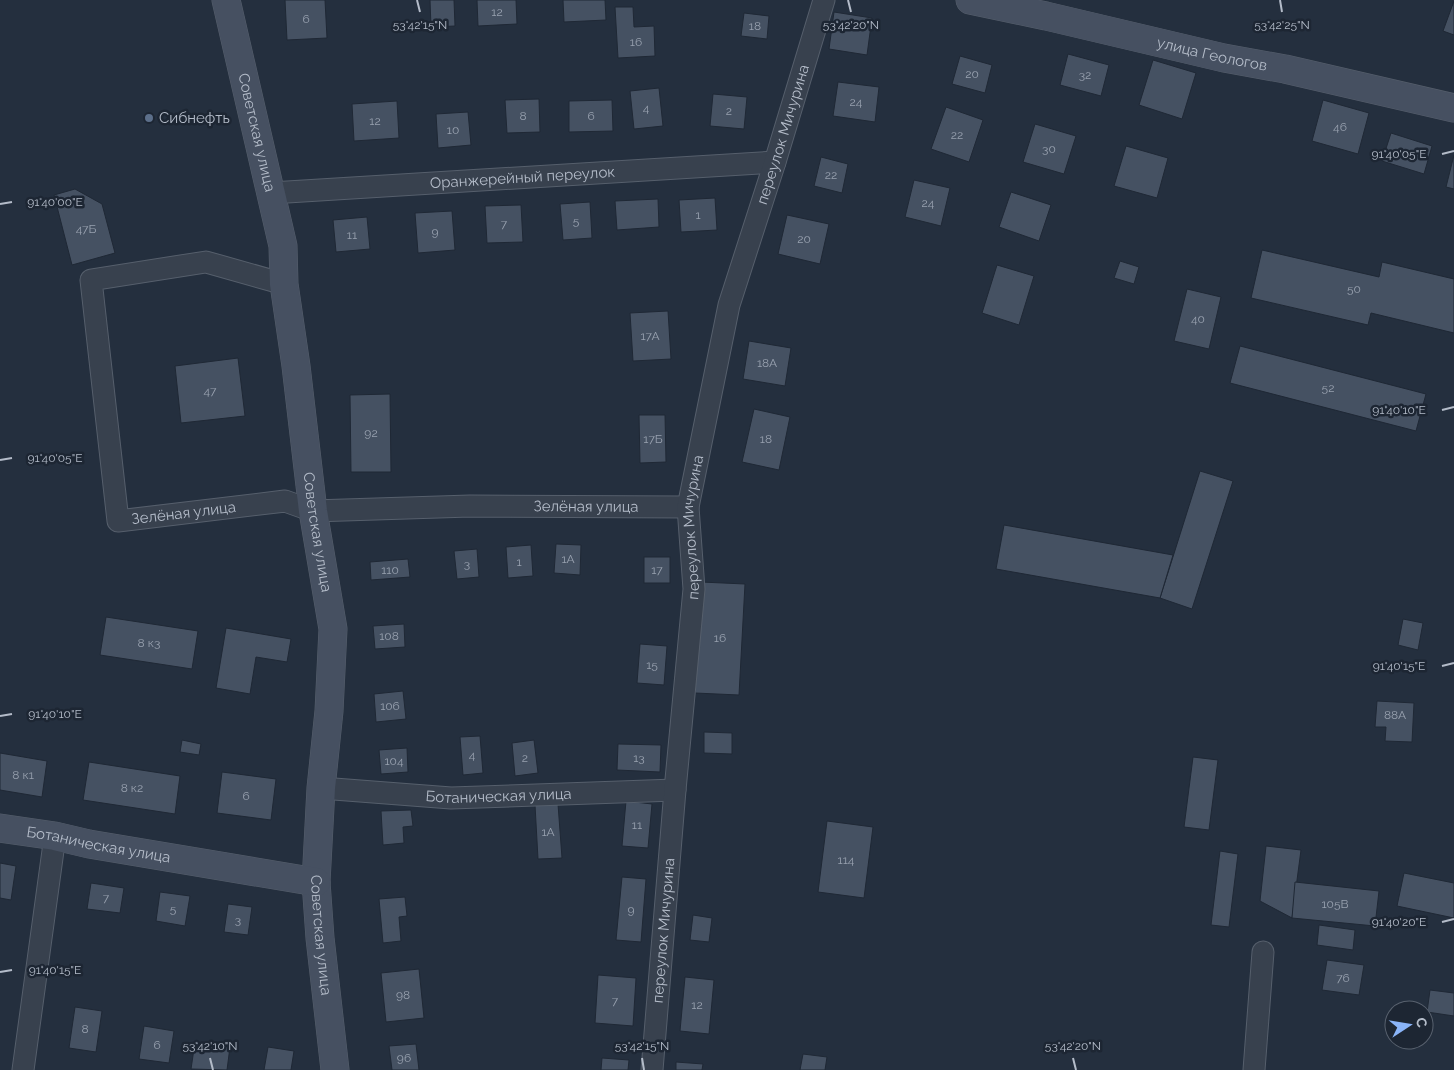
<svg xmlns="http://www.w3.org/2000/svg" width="1454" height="1070" font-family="Raleway,sans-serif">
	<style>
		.building { fill: #455162; stroke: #1f2835 }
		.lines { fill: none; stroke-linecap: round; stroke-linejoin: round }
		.street-casing { stroke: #565f6c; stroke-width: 23 }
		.secondary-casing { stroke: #565f6c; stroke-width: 29 }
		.street { stroke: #38414e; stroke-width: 21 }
		.secondary { stroke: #465061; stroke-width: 28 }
		.ticks { fill: none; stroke: #b4bcc9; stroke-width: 2 }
		.service-dot { fill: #5c6f8a; stroke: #1d2633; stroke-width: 2 }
		.labels { text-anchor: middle; stroke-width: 5; stroke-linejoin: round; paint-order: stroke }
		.number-label { font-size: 12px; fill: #98a1af }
		.street-label { font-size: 15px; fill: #b4bcc9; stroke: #1d2633 }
		.poi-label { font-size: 15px; fill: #b4bcc9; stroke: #1d2633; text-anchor: start }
		.ticks-label { font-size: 12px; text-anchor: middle; fill: #b4bcc9; stroke: #1d2633; stroke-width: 5; stroke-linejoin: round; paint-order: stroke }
	</style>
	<rect width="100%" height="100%" fill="#242f3e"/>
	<g class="building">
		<polygon points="285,0 325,0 327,38 287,40"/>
		<polygon points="430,0 454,0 455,26 431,27"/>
		<polygon points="477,0 516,0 517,24 478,26"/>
		<polygon points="563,0 605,0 606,20 564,22"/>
		<polygon points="1454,1 1454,35 1443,31"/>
		<polygon points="615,7 633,7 634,27 654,26 655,56 618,58"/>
		<polygon points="834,12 872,18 867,55 829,49"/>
		<polygon points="744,13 769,16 767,39 741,36"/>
		<polygon points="1068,54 1109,65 1101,96 1060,85"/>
		<polygon points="960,56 992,65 985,93 952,84"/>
		<polygon points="1153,60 1196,73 1182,119 1139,105"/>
		<polygon points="838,82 879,87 875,122 833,116"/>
		<polygon points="659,88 663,126 634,129 630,91"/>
		<polygon points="713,94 747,97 744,129 710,126"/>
		<polygon points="539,99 540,132 507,133 505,100"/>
		<polygon points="612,100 613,131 569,132 569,101"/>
		<polygon points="1323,100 1369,113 1358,154 1312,141"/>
		<polygon points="397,101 399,138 354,141 352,104"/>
		<polygon points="946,107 983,120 969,162 931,149"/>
		<polygon points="468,112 471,145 438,148 436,114"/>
		<polygon points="1035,124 1076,136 1064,174 1023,162"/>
		<polygon points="1391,133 1432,146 1424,174 1382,161"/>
		<polygon points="1126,146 1168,158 1157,198 1114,186"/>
		<polygon points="1454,155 1454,189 1446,187"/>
		<polygon points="821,157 848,164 842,193 814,186"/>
		<polygon points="914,180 950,188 941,226 905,217"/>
		<polygon points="75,189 102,204 115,253 72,265 54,195"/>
		<polygon points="1011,192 1051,205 1039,241 999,227"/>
		<polygon points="715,198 717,230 681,232 679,200"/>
		<polygon points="658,199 659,227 617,230 615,201"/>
		<polygon points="590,202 592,238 563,240 560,204"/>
		<polygon points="521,205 523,242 487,243 485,206"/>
		<polygon points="452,211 455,250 418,253 415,213"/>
		<polygon points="787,215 829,224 820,264 778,254"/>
		<polygon points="367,217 370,249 336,252 333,220"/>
		<polygon points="1262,250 1379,277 1382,262 1454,279 1454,333 1371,313 1368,325 1251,298"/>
		<polygon points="1120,261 1139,267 1134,284 1114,278"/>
		<polygon points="997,265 1034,276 1019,325 982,313"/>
		<polygon points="1187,289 1221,297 1209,349 1174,341"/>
		<polygon points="668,311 671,359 633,361 630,313"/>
		<polygon points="749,341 791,348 785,386 743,379"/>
		<polygon points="1240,346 1426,394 1416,431 1230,383"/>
		<polygon points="238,358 245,416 181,423 175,366"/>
		<polygon points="390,394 391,472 351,472 350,395"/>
		<polygon points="754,409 790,417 779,470 742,462"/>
		<polygon points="639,415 665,415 666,462 640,463"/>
		<polygon points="1200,471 1233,481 1192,609 1160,598"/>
		<polygon points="1004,525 1173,555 1160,598 996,569"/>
		<polygon points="556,544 581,545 580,575 554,573"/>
		<polygon points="531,545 533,576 508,578 506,547"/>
		<polygon points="477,549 479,577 457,579 454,551"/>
		<rect x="644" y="557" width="26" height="26"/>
		<polygon points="408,559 410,577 371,580 370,562"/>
		<polygon points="701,582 745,584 739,695 695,693"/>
		<polygon points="106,617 198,631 192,669 100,655"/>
		<polygon points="1403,619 1423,623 1418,650 1398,645"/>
		<polygon points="404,624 405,647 375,649 373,626"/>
		<polygon points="226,628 291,639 287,662 256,657 250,694 216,688"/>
		<polygon points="640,644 667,646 664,685 637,683"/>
		<polygon points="403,691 406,719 376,722 374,694"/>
		<polygon points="1377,701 1414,703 1412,742 1385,741 1386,727 1375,727"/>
		<polygon points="704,732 732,733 732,754 704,753"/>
		<polygon points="480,736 483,773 463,775 460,737"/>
		<polygon points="182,740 201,744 199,755 180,752"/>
		<polygon points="534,740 538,773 515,776 512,743"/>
		<polygon points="618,744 661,745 660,772 617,770"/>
		<polygon points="407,748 408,772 381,774 379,750"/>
		<polygon points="0,753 47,761 42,797 0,790"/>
		<polygon points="1193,757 1218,760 1209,830 1184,827"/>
		<polygon points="89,762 180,776 175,814 83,800"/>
		<polygon points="222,772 276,779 271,820 217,813"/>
		<polygon points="626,801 652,804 648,848 622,846"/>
		<polygon points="558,804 562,858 538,859 535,805"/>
		<polygon points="411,810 413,826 403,827 404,843 383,845 381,811"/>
		<polygon points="827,821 873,827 864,898 818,892"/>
		<polygon points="1266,846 1301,850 1292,918 1260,901"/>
		<polygon points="1220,851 1238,854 1229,927 1211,925"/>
		<polygon points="0,863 16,866 11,900 0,898"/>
		<polygon points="1404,873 1454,883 1454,918 1397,906"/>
		<polygon points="622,877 646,879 641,942 616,940"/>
		<polygon points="1295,882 1379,891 1375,926 1292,918"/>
		<polygon points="91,883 124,888 120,913 87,909"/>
		<polygon points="160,892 190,896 185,926 156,921"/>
		<polygon points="405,897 407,916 399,917 401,941 383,943 379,899"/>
		<polygon points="228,904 252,907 248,935 224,932"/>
		<polygon points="693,915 712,918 709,942 690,940"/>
		<polygon points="1319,925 1355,930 1353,950 1317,945"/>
		<polygon points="1327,960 1364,965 1359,995 1322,990"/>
		<polygon points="419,969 424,1018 386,1022 381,973"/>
		<polygon points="598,975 636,978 633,1026 595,1023"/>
		<polygon points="685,977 714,980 709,1034 680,1031"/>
		<polygon points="1430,990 1454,993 1454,1016 1427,1012"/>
		<polygon points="75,1007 102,1011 96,1052 69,1048"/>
		<polygon points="144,1026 174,1031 169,1063 139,1059"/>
		<polygon points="195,1042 230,1047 227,1070 191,1069"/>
		<polygon points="416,1044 419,1070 392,1070 389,1046"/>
		<polygon points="268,1047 294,1051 291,1070 264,1070"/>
		<polygon points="803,1054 827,1057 825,1070 800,1070"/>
		<polygon points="602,1058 629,1060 628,1070 601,1070"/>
		<polygon points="676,1062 703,1064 702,1070 676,1070"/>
	</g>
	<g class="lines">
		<g class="street-casing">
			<g id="street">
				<path id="s1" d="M 271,193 L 775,162"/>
				<path id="s2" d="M 284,284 L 206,262 L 91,280 L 118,521 L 285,501 L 313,511 L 470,506 L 688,507"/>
				<path id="s3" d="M 321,788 L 451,798 L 675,790"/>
				<polyline points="23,1070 55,836"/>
				<path id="s4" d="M 652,1070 L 675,790 L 694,589 L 688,507 L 729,305 L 775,162 L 824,0"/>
				<polyline points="1254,1070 1263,952"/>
			</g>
		</g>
		<g class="secondary-casing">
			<g id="secondary">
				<path id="s5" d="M 226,0 L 283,246 L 284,284 L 296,366 L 313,511 L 333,629 L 329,711 L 321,788 L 316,882 L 320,938 L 335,1070"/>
				<path id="s6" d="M 970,0 L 1046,16 L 1224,58 L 1285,69 L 1454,108"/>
				<path id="s7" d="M 0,828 L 55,836 L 89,844 L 316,882"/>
			</g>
		</g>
		<use href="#street" class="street"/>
		<use href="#secondary" class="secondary"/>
	</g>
	<path class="ticks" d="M 417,0 L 420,12M 848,0 L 851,12M 1280,0 L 1282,12M 1442,154 L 1454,151M 0,204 L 12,202M 1442,410 L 1454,407M 0,460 L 12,458M 1442,666 L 1454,663M 0,716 L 12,714M 1442,922 L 1454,919M 0,972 L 12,970M 210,1058 L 213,1070M 642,1058 L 644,1070M 1073,1058 L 1076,1070"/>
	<circle class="service-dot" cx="149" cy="118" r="5"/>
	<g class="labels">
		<g class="number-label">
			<text x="497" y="16">12</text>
			<text x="306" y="23">6</text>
			<text x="755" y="30">18</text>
			<text x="636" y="46">16</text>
			<text x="972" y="78">20</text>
			<text x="1085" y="79">32</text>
			<text x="856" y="106">24</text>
			<text x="646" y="112">4</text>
			<text x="729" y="115">2</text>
			<text x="523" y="120">8</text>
			<text x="591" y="120">6</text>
			<text x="375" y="125">12</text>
			<text x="1340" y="131">46</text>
			<text x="453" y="134">10</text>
			<text x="957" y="139">22</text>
			<text x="1049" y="153">30</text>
			<text x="831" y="179">22</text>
			<text x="928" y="207">24</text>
			<text x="698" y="219">1</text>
			<text x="576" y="225">5</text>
			<text x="504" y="228">7</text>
			<text x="86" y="233">47Б</text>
			<text x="435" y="236">9</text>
			<text x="352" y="239">11</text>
			<text x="804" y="243">20</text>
			<text x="1354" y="293">50</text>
			<text x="1198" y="323">40</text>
			<text x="650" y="340">17А</text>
			<text x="767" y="367">18А</text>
			<text x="1328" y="392">52</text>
			<text x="210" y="395">47</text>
			<text x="371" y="437">92</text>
			<text x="653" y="443">17Б</text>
			<text x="766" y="443">18</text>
			<text x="568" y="563">1А</text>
			<text x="519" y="566">1</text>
			<text x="467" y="568">3</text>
			<text x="390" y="574">110</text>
			<text x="657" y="574">17</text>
			<text x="389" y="640">108</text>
			<text x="720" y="642">16</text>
			<text x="149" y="647">8 к3</text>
			<text x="652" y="669">15</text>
			<text x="390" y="710">106</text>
			<text x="1395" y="719">88А</text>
			<text x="472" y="759">4</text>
			<text x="525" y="762">2</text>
			<text x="639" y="762">13</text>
			<text x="394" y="765">104</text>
			<text x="23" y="779">8 к1</text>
			<text x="132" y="792">8 к2</text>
			<text x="246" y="800">6</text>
			<text x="637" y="829">11</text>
			<text x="548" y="836">1А</text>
			<text x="846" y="864">114</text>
			<text x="106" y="902">7</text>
			<text x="1335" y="908">105В</text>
			<text x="173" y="913">5</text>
			<text x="631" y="914">9</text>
			<text x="238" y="924">3</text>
			<text x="1343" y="982">76</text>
			<text x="403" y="999">98</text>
			<text x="615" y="1005">7</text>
			<text x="697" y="1009">12</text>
			<text x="85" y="1033">8</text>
			<text x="157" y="1049">6</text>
			<text x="404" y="1062">96</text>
		</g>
		<g class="street-label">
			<text dy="5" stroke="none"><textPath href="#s6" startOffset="248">улица Геологов</textPath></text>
			<text dy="5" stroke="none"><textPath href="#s5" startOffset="136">Советская улица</textPath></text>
			<text dy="5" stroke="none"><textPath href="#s4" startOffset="950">переулок Мичурина</textPath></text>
			<text dy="5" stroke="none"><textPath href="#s1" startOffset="252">Оранжерейный переулок</textPath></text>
			<text dy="5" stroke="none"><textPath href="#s2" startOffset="911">Зелёная улица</textPath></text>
			<text dy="5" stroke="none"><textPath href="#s2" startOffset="506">Зелёная улица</textPath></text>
			<text dy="5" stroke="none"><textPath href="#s4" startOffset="545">переулок Мичурина</textPath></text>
			<text dy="5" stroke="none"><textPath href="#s5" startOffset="541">Советская улица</textPath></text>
			<text dy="5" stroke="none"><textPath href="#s3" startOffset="178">Ботаническая улица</textPath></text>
			<text dy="5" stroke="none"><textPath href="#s7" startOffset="100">Ботаническая улица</textPath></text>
			<text dy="5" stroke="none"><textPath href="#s4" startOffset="140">переулок Мичурина</textPath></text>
			<text dy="5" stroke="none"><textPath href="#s5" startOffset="946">Советская улица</textPath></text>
		</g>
		<g class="poi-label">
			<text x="159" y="123">Сибнефть</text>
		</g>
	</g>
	<g class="ticks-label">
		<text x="420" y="29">53°42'15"N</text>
		<text x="851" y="29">53°42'20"N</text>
		<text x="1282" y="29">53°42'25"N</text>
		<text x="1399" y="158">91°40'05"E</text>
		<text x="55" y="206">91°40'00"E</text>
		<text x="1399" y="414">91°40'10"E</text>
		<text x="55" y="462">91°40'05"E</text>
		<text x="1399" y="670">91°40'15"E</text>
		<text x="55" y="718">91°40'10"E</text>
		<text x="1399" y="926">91°40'20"E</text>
		<text x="55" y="974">91°40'15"E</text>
		<text x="210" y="1050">53°42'10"N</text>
		<text x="642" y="1050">53°42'15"N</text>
		<text x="1073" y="1050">53°42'20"N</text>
	</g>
	<g transform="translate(1409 1025) rotate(78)"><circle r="24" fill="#1d2633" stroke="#59626f"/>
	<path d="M0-4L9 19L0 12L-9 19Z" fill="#8ab4f8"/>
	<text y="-8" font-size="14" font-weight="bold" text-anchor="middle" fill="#b4bcc9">С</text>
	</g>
</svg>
